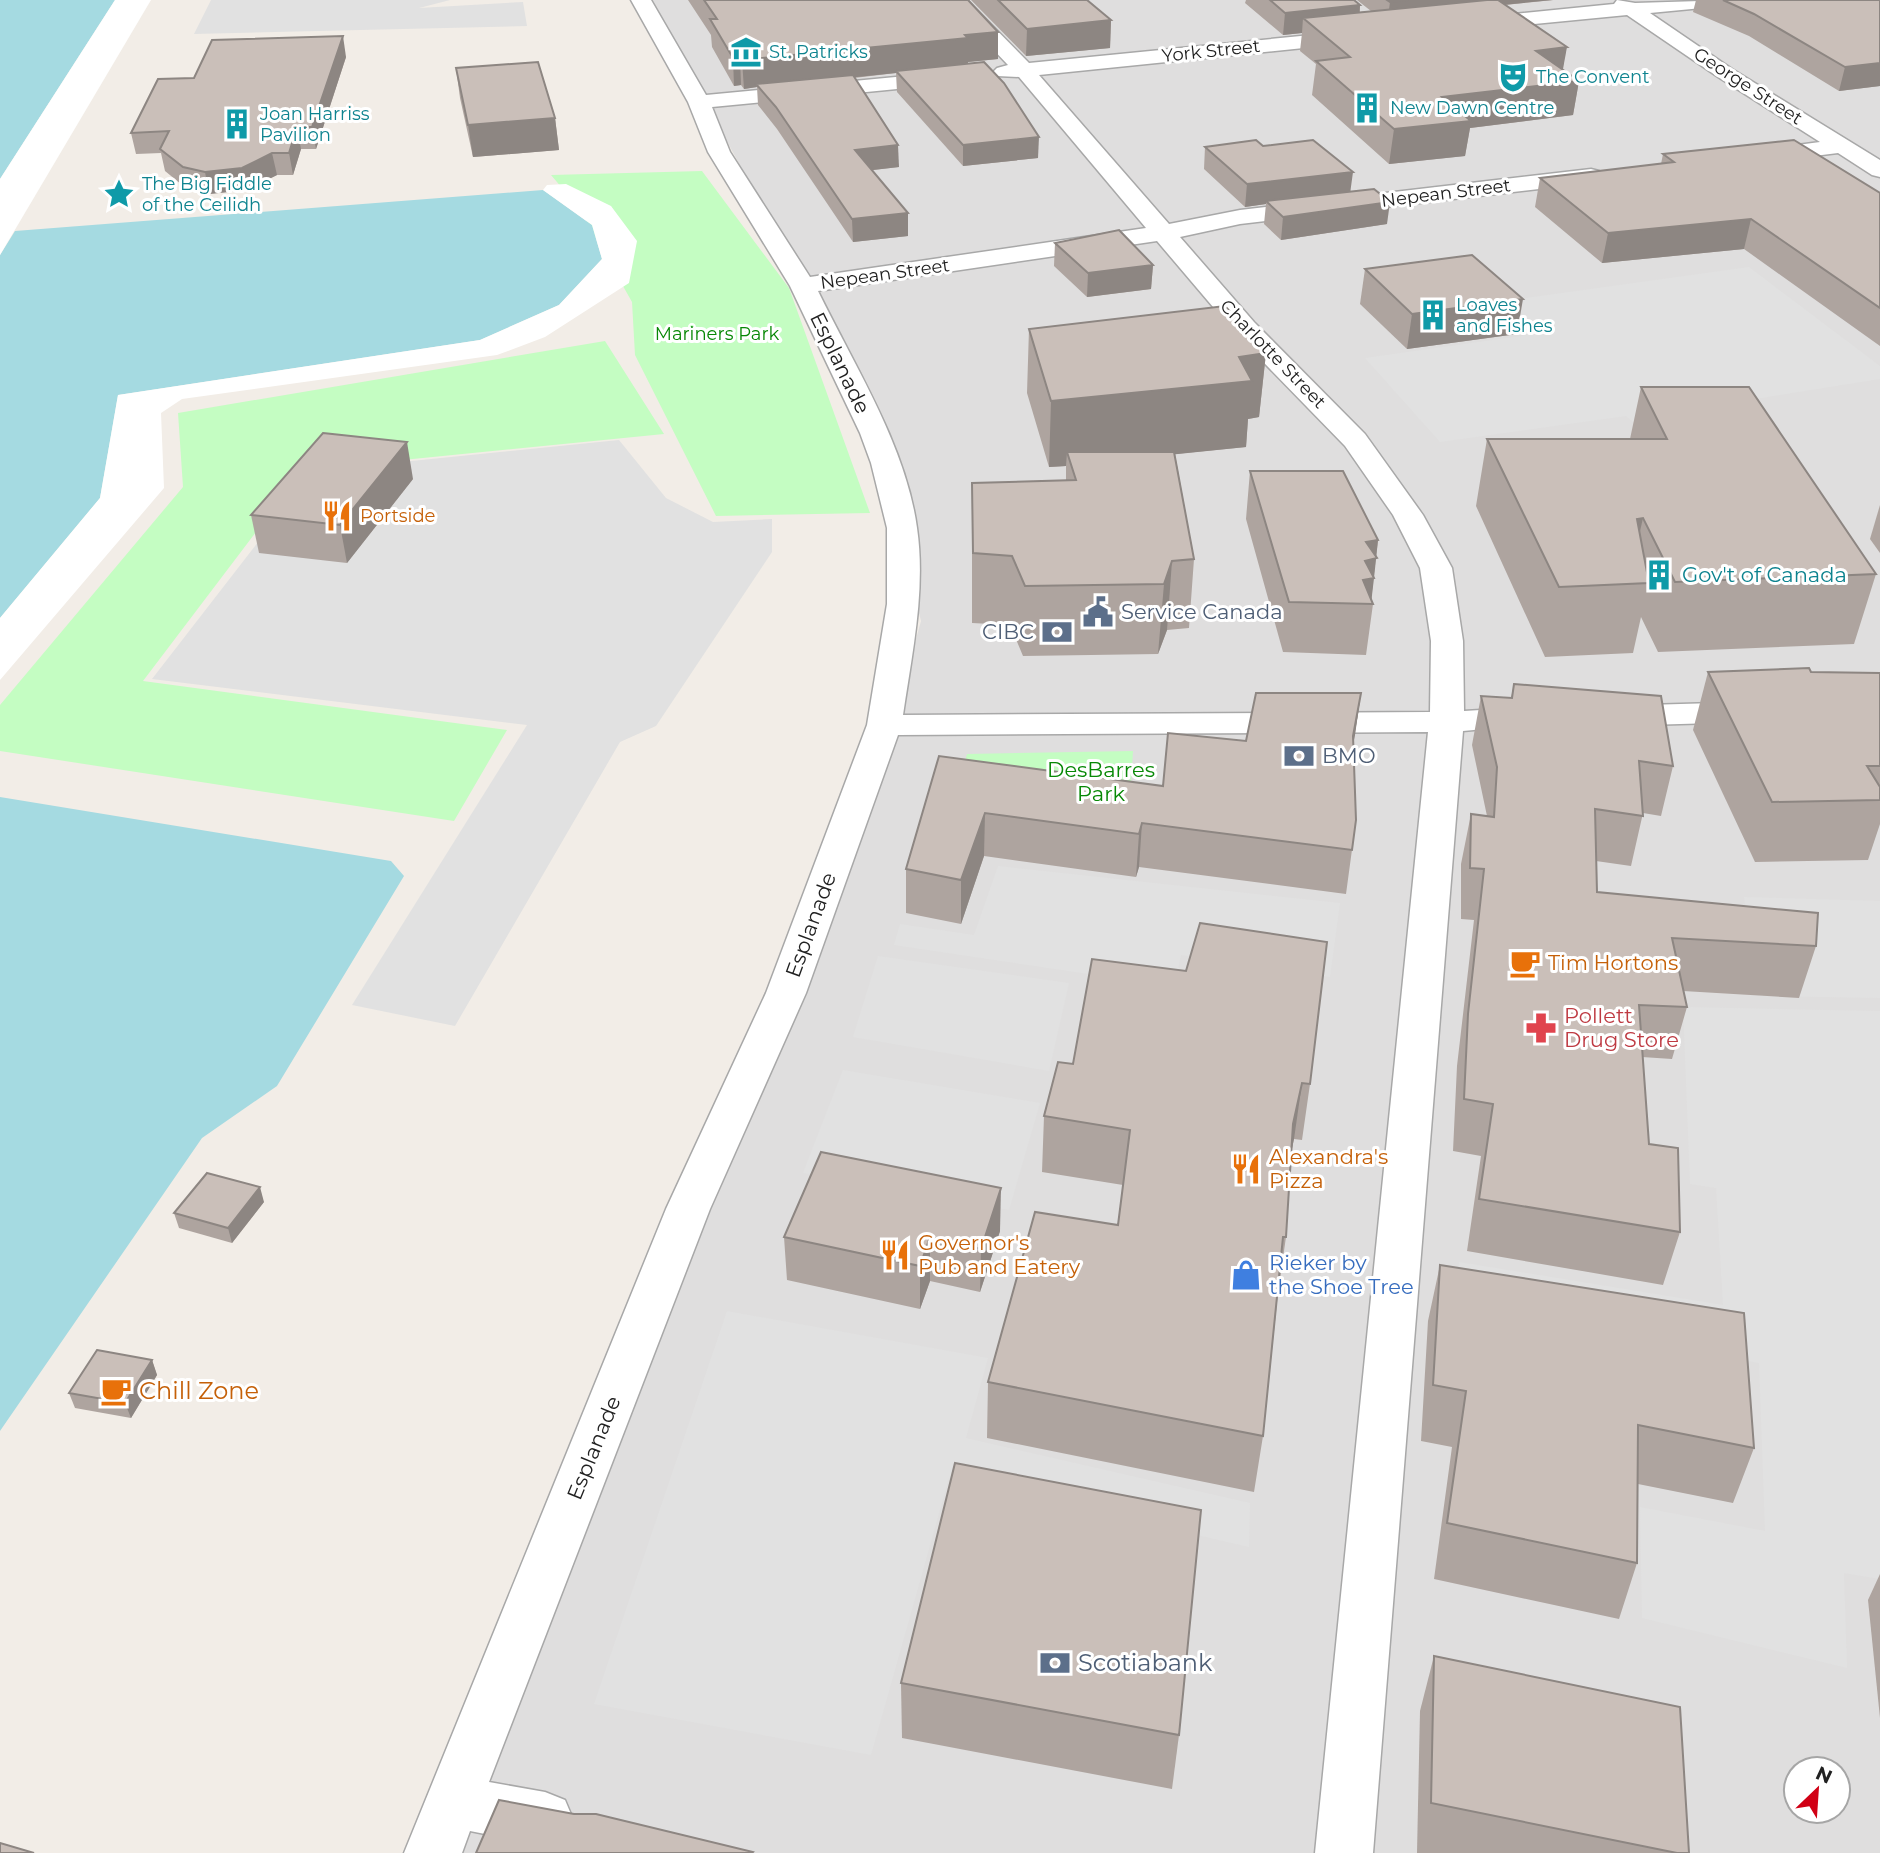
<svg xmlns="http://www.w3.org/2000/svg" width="1880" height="1853" font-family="Montserrat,sans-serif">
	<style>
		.residential { fill: #dfdede; fill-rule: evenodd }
		.park { fill: #c4fdc2 }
		.parking { fill: #e1e1e1 }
		.water { fill: #a5dae1 }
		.pier { fill: #fff }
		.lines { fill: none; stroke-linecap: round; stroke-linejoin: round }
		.minor-casing { stroke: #a8a8a8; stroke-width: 3 }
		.minor { fill: #fff; fill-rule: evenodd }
		.wall { fill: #aea49f }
		.shaded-wall { fill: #8d8682 }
		.building { fill: #cabfb9; stroke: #8d8682; stroke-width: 2 }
		.labels { text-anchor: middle; stroke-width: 6; stroke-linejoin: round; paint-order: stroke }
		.far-street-label { font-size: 18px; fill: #212121; stroke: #fff }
		.far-culture-label { font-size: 18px; fill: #0d838f; stroke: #fff; text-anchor: start }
		.far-park-label { font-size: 18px; fill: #078805; stroke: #fff }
		.far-food-label { font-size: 18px; fill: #c56008; stroke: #fff; text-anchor: start }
		.street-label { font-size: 21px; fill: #212121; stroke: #fff }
		.culture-label { font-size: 21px; fill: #0d838f; stroke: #fff; text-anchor: start }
		.service-label { font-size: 21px; fill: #4e5e75; stroke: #fff; text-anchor: start }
		.park-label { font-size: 21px; fill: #078805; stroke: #fff }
		.food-label { font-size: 21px; fill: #c56008; stroke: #fff; text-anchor: start }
		.health-label { font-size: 21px; fill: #be3a42; stroke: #fff; text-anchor: start }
		.shop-label { font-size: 21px; fill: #366cbe; stroke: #fff; text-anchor: start }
		.near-food-label { font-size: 24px; fill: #c56008; stroke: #fff; text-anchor: start }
		.near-service-label { font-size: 24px; fill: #4e5e75; stroke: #fff; text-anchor: start }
	</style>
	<rect width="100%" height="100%" fill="#f2ede7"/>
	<path class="residential" d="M 651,0 L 1880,0 L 1880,1853 L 409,1853 L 895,714 L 921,621 L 887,492 L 807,290 ZM 1796,1769 L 1838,1769 L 1838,1811 L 1796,1811 Z"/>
	<g class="park">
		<polygon points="702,171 789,288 870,513 716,516 635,355 632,302 579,208 551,175"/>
		<polygon points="605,341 664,434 303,470 143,681 507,730 454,821 0,751 0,705 183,487 178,413"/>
		<polygon points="1133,751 1129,816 956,795 967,754"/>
	</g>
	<g class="parking">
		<polygon points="211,0 450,0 419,8 523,2 527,26 194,34"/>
		<polygon points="1749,267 1880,366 1880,379 1730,403 1659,444 1626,416 1440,442 1365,358 1527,335 1490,303"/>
		<polygon points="619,440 666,498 713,522 772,519 772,552 656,726 620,742 455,1026 352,1005 527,725 152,679 313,471"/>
		<polygon points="998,866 1340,903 1330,977 1181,955 1169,1012 1102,976 894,945 900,924 974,935"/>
		<polygon points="1744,897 1880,901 1880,998 1759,996"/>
		<polygon points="878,956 1069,983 1049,1071 853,1037"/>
		<polygon points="1683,1007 1880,1011 1880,1579 1844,1573 1847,1668 1642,1618 1640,1507 1765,1531 1759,1363 1451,1313 1459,1262 1723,1305 1716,1188 1690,1184"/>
		<polygon points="843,1070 1040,1103 1009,1210 803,1173"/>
		<polygon points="727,1311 988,1358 966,1438 1250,1503 1249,1547 949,1478 871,1755 594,1704"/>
	</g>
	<g class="water">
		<polygon points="0,0 115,0 0,179"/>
		<polygon points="543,190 592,225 602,259 559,305 480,340 118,395 100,498 0,618 0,255 15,231"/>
		<polygon points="0,797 391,861 404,876 277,1086 202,1138 0,1431"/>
	</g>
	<g class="pier">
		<polygon points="115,0 151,0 0,255 0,179"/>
		<polygon points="566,184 611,206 637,241 629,283 545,337 497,355 182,399 161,413 164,488 0,680 0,618 100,498 118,395 480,340 559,305 602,259 592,225 543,190 547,185"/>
	</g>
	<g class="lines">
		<g class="minor-casing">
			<g id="minor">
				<path d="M 631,0 L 651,0 L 706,95 L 948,72 L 956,73 L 959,78 L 956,83 L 948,84 L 712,107 L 730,152 L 810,277 L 1146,228 L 1019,77 L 997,76 L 993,72 L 997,68 L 1008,65 L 946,0 L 967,0 L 1029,63 L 1352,31 L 1359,33 L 1362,37 L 1359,41 L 1352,43 L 1039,75 L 1169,224 L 1240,210 L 1591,169 L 1599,171 L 1603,176 L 1599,181 L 1591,183 L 1240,224 L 1180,237 L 1254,322 L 1365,434 L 1423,515 L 1452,568 L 1463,641 L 1464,711 L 1529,707 L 1541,710 L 1546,717 L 1541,724 L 1463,731 L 1373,1853 L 1315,1853 L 1428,732 L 898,735 L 806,993 L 710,1209 L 489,1782 L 545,1792 L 565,1800 L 573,1819 L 565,1838 L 545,1846 L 470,1831 L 462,1853 L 404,1853 L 666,1209 L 766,993 L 867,725 L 887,604 L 887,528 L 871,463 L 860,433 L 790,286 L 708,152 L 688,102 ZM 1157,241 L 1236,334 L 1345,446 L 1393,515 L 1420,568 L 1431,641 L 1430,712 L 903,715 C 912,654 926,590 917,528 C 906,446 854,365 818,291 Z"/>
				<polygon points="1617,0 1635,3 1733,0 1723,6 1650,13 1732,69 1880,160 1880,177 1872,175 1838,153 1758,163 1750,161 1747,156 1750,151 1820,142 1718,77 1627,15 1474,30 1467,28 1464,24 1467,20 1474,18 1614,4"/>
				<polygon points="1750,702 1762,705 1767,712 1762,719 1750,722 1611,726 1599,723 1594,716 1599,709 1611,706"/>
			</g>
		</g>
		<use href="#minor" class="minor"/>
	</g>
	<g class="wall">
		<polygon points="688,0 968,0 998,59 968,62 968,64 1038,158 963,166 897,92 896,73 854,78 899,167 872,170 908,236 853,242 777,129 758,105 757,87 744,89 741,85 734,86 712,47 711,35"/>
		<polygon points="971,0 1087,0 1111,20 1110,48 1026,56"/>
		<polygon points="1246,0 1354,0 1360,5 1360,12 1371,11 1357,0 1553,0 1505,5 1563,70 1579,81 1573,115 1470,128 1465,156 1389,164 1312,95 1316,64 1300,51 1302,33 1283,35 1245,3"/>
		<polygon points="1696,0 1880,0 1880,86 1839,91 1749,36 1693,12"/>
		<polygon points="346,57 316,149 301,149 293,175 277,175 247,190 209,194 187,189 165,171 161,153 136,154 131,133 194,78"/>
		<polygon points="456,68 555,118 559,150 473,157 460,98"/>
		<polygon points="1263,146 1351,191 1387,224 1281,240 1264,224 1266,204 1245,207 1204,169 1205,147"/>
		<polygon points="1663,154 1880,193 1880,346 1744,249 1602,263 1535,207 1540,178 1661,164"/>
		<polygon points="1055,243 1153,265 1151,289 1087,297 1054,266"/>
		<polygon points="1365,269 1517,334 1407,349 1360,304"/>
		<polygon points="1029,329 1266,353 1259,417 1248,419 1246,447 1175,454 1194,559 1189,628 1167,630 1158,654 1023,656 1010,625 972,623 972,483 1066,481 1066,466 1049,467 1027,393"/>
		<polygon points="1641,387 1876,574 1854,644 1658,652 1641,617 1633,653 1545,657 1476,506 1487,439 1630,439"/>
		<polygon points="1250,471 1378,540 1371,599 1373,604 1366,655 1283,652 1246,519"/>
		<polygon points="413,479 347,563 259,553 251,515"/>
		<polygon points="1880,505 1880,553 1870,539"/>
		<polygon points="1708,672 1880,673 1880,824 1868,860 1755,862 1693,730"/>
		<polygon points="1514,684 1673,766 1661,816 1643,813 1631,866 1596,861 1597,892 1816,946 1799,998 1683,991 1687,1007 1672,1059 1642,1057 1649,1144 1680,1232 1663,1285 1467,1251 1481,1156 1453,1151 1457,1066 1474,920 1461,919 1461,864 1471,814 1487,816 1472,745 1481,696 1511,698"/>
		<polygon points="1361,693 1353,746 1356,820 1346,894 1139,867 1136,877 984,856 961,924 906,913 906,869 939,756 1163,786 1246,741"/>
		<polygon points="1073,1064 1310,1084 1302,1140 1294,1139 1291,1153 1286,1237 1278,1293 1263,1436 1254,1492 987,1438 988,1382 1118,1225 1123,1185 1042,1172 1044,1116"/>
		<polygon points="264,1202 232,1243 179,1228 174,1213"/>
		<polygon points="1000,1231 980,1292 930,1281 920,1309 787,1280 784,1237"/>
		<polygon points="1440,1265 1754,1448 1733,1503 1638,1484 1637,1563 1619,1619 1434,1579 1452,1447 1421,1441 1428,1321"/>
		<polygon points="152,1360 157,1375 131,1418 75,1408 69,1393"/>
		<polygon points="1880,1574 1880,1718 1868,1600"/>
		<polygon points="1434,1656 1689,1853 1417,1853 1420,1711"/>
		<polygon points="901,1683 1179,1735 1172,1789 902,1738"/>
	</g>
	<g class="shaded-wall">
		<polygon points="1408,0 1553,0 1471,8 1387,24 1390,2"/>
		<polygon points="1360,5 1358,28 1303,18 1302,33 1283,35 1285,13"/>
		<polygon points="1111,20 1110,48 1026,56 1027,29"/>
		<polygon points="998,32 998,59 968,62 968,66 896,71 896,73 759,87 756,84 757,87 744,89 742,60"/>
		<polygon points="343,36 346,57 316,149 312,127"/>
		<polygon points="1567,47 1561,80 1536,51"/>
		<polygon points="740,57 741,85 734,86 733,58"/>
		<polygon points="1880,63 1880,86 1839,91 1845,67"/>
		<polygon points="1579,81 1573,115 1470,128 1465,156 1389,164 1394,129 1442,97"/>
		<polygon points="555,118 559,150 473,157 468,125"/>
		<polygon points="297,127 301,149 293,175 289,153"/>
		<polygon points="1039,137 1038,158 963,166 963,145"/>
		<polygon points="898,145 899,167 856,172 855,150"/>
		<polygon points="272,153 277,175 247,190 209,194 205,172"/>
		<polygon points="1353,172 1350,194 1266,201 1266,204 1245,207 1247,184"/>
		<polygon points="1390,202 1387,224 1281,240 1283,217"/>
		<polygon points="908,213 908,236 853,242 852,219"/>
		<polygon points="1751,219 1744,249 1602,263 1608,233"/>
		<polygon points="1153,265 1151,289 1087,297 1088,273"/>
		<polygon points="1523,299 1517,334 1407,349 1412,314"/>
		<polygon points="1266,353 1259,417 1248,419 1246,447 1071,465 1067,452 1066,466 1049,467 1051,401 1239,357"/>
		<polygon points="407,442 413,479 347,563 340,525"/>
		<polygon points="1643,518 1628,584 1637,519"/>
		<polygon points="1378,540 1374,578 1371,604 1360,592 1366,542"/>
		<polygon points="1172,561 1167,630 1158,654 1164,584"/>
		<polygon points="1361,693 1355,735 1346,779 1353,736"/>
		<polygon points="985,813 984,856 961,924 961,880"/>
		<polygon points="1142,823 1139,867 1136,877 1139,834"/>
		<polygon points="1302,1083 1294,1139 1285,1180 1293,1124"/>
		<polygon points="260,1187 264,1202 232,1243 228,1228"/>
		<polygon points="1001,1188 1000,1231 980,1292 981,1249"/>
		<polygon points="930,1237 930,1281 920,1309 920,1266"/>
		<polygon points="152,1360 157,1375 131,1418 125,1403"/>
	</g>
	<g class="building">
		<polygon points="704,0 968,0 998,32 965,35 968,38 742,60 740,57 733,58 710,19 717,19"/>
		<polygon points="998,0 1087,0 1111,20 1027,29"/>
		<polygon points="1270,0 1354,0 1360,5 1285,13"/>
		<polygon points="1387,0 1408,0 1390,2"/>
		<polygon points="1487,0 1498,0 1567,47 1536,51 1579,81 1442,97 1471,121 1394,129 1316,61 1350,57 1303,18"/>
		<polygon points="1723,0 1880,0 1880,63 1845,67 1754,14"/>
		<polygon points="343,36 312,127 297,127 289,153 272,153 242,168 205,172 183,167 160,149 169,131 131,133 158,79 194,78 212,40"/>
		<polygon points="538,62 555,118 468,125 456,68"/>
		<polygon points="984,62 1004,83 1039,137 963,145 896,71"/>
		<polygon points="853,75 898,145 855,150 908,213 852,219 776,107 756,84"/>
		<polygon points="1256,140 1263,146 1313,140 1353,172 1247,184 1205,147"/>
		<polygon points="1794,140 1880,193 1880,308 1751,219 1608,233 1540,178 1674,162 1663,154"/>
		<polygon points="1374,189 1390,202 1283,217 1266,201"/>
		<polygon points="1119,230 1153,265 1088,273 1055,243"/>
		<polygon points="1472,255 1523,299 1412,314 1365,269"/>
		<polygon points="1225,306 1266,353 1239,357 1252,381 1051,401 1029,329"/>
		<polygon points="1641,387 1749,387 1876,574 1675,582 1643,518 1637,519 1649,583 1559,587 1487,439 1667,439"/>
		<polygon points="323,433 407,442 340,525 251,515"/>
		<polygon points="1067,452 1174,452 1194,559 1172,561 1164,584 1025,586 1012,556 973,553 972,483 1076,480"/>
		<polygon points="1250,471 1343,471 1378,540 1366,542 1377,558 1365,561 1374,578 1363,580 1373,604 1289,602"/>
		<polygon points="1809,668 1811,672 1880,673 1880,766 1867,766 1880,787 1880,800 1772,802 1708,672"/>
		<polygon points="1514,684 1661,696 1673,766 1639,761 1643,816 1595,809 1597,892 1818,913 1816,946 1672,938 1687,1007 1639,1005 1649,1144 1678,1148 1680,1232 1479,1199 1493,1104 1464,1099 1468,1014 1484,869 1470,868 1471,814 1494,817 1497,767 1481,696 1512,698"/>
		<polygon points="1256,693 1361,693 1353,736 1356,820 1352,850 1142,823 1139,834 985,813 961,880 906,869 939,756 1163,786 1168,733 1246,741"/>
		<polygon points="1200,923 1327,942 1310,1084 1302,1083 1293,1124 1286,1237 1283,1237 1263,1436 988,1382 1035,1212 1118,1225 1130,1130 1044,1116 1058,1062 1073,1064 1092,959 1186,971"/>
		<polygon points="821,1152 1001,1188 981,1249 930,1237 920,1266 784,1237"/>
		<polygon points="207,1173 260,1187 228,1228 174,1213"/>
		<polygon points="1440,1265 1744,1313 1754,1448 1638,1425 1637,1563 1447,1523 1466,1391 1433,1385"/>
		<polygon points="97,1350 152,1360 125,1403 69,1393"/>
		<polygon points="955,1463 1201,1510 1179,1735 901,1683"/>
		<polygon points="1434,1656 1680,1707 1689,1853 1677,1853 1431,1803"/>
		<polygon points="499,1800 574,1814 596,1814 753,1852 752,1853 476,1853"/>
		<polygon points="0,1843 34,1853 0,1853"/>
	</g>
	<defs>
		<g id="museum-bare" transform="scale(2.415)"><path d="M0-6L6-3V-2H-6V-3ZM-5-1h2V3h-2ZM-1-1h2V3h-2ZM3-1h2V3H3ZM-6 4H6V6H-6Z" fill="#0f9aa8" stroke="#fff" stroke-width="2.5" paint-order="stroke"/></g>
		<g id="theatre-bare" transform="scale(2.415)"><path d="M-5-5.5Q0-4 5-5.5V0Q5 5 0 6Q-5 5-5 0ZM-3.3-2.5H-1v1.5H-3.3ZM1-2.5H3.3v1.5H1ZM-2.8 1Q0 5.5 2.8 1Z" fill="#0f9aa8" stroke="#fff" stroke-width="2.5" paint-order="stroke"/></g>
		<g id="building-bare" transform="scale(2.415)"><path d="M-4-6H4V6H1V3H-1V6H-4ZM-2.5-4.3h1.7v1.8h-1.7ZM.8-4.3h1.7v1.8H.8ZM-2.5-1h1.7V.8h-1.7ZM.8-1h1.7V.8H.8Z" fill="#0f9aa8" stroke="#fff" stroke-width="2.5" paint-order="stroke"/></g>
		<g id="sight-bare" transform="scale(2.415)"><path d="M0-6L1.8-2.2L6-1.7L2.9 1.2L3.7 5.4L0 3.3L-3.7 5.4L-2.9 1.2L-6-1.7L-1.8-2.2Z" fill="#0f9aa8" stroke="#fff" stroke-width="2.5" paint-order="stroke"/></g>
		<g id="restaurant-bare" transform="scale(2.415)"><path d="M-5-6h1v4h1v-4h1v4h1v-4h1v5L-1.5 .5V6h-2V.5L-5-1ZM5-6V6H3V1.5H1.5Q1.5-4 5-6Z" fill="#e8710a" stroke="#fff" stroke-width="2.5" paint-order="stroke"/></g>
		<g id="civic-bare" transform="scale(2.415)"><path d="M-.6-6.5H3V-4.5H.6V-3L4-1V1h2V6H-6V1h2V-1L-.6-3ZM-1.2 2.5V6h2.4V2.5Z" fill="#5c6f8a" stroke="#fff" stroke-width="2.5" paint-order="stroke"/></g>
		<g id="bank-bare" transform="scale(2.415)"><path d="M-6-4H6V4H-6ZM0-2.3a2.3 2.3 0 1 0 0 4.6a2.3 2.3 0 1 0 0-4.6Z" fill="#5c6f8a" stroke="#fff" stroke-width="2.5" paint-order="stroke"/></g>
		<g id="cafe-bare" transform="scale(2.415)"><path d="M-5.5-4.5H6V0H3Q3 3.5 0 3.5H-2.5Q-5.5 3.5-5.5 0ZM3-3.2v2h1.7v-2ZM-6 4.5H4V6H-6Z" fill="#e8710a" stroke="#fff" stroke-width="2.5" paint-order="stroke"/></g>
		<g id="pharmacy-bare" transform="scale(2.415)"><path d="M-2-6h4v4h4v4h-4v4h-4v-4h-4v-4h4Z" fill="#e0444e" stroke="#fff" stroke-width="2.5" paint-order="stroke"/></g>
		<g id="shop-bare" transform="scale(2.415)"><path d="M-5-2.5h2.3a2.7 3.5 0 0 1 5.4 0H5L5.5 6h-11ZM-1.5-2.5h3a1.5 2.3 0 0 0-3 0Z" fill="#3f7fe0" stroke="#fff" stroke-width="2.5" paint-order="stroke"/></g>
	</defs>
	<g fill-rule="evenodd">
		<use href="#museum-bare" x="746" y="52"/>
		<use href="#theatre-bare" x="1513" y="77"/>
		<use href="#building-bare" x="1367" y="108"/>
		<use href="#building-bare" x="237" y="124"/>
		<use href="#sight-bare" x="119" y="194"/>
		<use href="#building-bare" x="1433" y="315"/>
		<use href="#restaurant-bare" x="337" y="516"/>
		<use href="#building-bare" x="1659" y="575"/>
		<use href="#civic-bare" x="1098" y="612"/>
		<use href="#bank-bare" x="1057" y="632"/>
		<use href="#bank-bare" x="1299" y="756"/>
		<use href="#cafe-bare" x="1525" y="963"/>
		<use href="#pharmacy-bare" x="1541" y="1028"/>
		<use href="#restaurant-bare" x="1246" y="1169"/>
		<use href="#restaurant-bare" x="895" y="1255"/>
		<use href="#shop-bare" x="1246" y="1275"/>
		<use href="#cafe-bare" x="116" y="1391"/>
		<use href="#bank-bare" x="1055" y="1663"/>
	</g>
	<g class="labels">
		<g class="far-street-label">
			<text transform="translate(1211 51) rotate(-6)" y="6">York Street</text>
			<text transform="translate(1748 86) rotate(33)" y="6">George Street</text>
			<text transform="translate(1446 193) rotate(-7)" y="6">Nepean Street</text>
			<text transform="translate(885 274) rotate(-8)" y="6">Nepean Street</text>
			<text transform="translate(1273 354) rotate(46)" y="6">Charlotte Street</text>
		</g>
		<g class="far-culture-label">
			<text x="769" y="58">St. Patricks</text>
			<text x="1536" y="83">The Convent</text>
			<text x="1390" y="114">New Dawn Centre</text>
			<text x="260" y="120">Joan Harriss<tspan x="260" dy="21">Pavilion</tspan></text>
			<text x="142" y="190">The Big Fiddle<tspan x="142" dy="21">of the Ceilidh</tspan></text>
			<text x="1456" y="311">Loaves<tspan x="1456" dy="21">and Fishes</tspan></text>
		</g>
		<g class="far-park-label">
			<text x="717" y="340">Mariners Park</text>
		</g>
		<g class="far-food-label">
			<text x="360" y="522">Portside</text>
		</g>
		<g class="street-label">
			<text transform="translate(840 363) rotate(64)" y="7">Esplanade</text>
			<text transform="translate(811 925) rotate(-70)" y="7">Esplanade</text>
			<text transform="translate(594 1448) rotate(-68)" y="7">Esplanade</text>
		</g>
		<g class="culture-label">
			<text x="1682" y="582">Gov't of Canada</text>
		</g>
		<g class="service-label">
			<text x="1121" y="619">Service Canada</text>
			<text x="1034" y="639" text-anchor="end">CIBC</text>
			<text x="1322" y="763">BMO</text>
		</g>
		<g class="park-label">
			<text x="1101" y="777">DesBarres<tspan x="1101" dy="24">Park</tspan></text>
		</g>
		<g class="food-label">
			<text x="1548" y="970">Tim Hortons</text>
			<text x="1269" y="1164">Alexandra's<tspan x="1269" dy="24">Pizza</tspan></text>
			<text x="918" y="1250">Governor's<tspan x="918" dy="24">Pub and Eatery</tspan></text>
		</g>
		<g class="health-label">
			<text x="1564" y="1023">Pollett<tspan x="1564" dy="24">Drug Store</tspan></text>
		</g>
		<g class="shop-label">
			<text x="1269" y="1270">Rieker by<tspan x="1269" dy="24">the Shoe Tree</tspan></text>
		</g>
		<g class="near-food-label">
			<text x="139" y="1399">Chill Zone</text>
		</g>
		<g class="near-service-label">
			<text x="1078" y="1671">Scotiabank</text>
		</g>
	</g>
	<g transform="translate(1817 1790) rotate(25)"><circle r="33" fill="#ffffff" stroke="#a6a6a6" stroke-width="2"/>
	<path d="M0-5L12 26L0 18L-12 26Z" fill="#d10015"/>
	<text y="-10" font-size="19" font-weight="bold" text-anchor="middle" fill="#212121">N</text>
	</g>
</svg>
